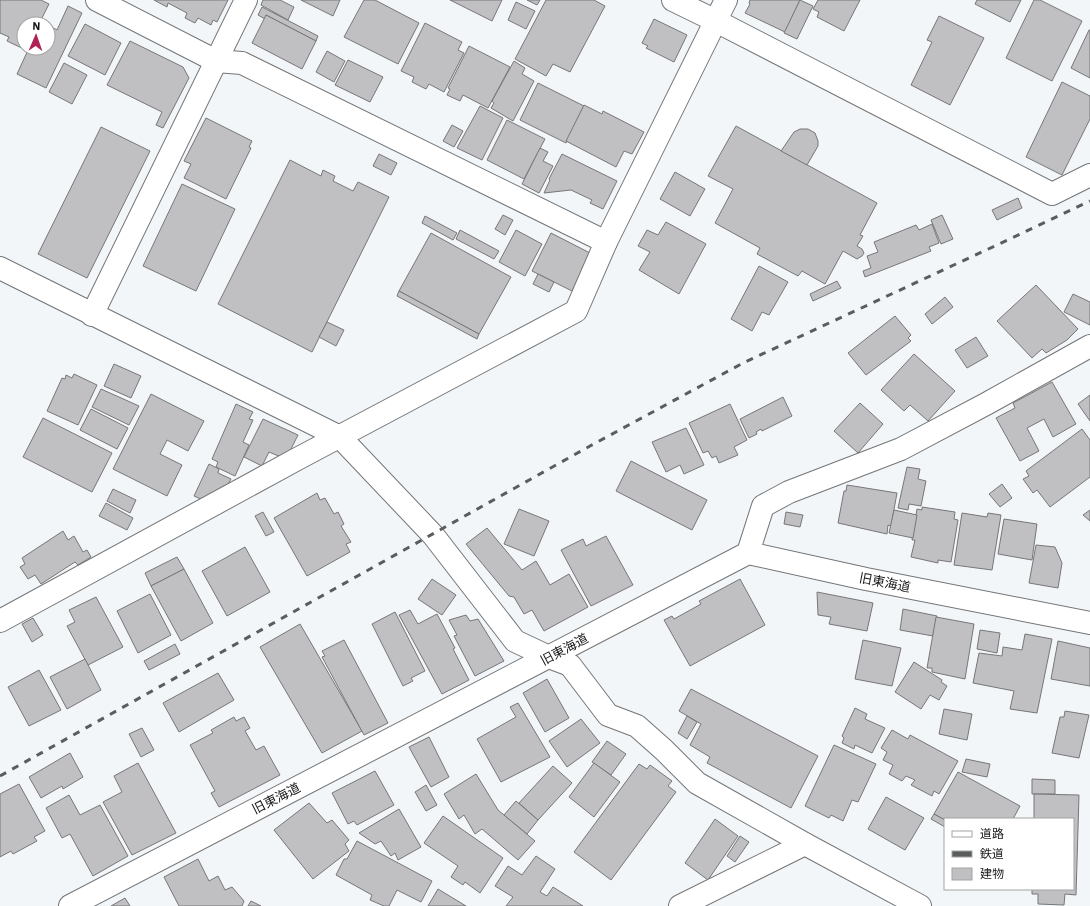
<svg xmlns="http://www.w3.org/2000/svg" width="1090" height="906" font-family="'IBM Plex Sans','Noto Sans JP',sans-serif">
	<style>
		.building { fill: #c0c0c3; stroke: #777679 }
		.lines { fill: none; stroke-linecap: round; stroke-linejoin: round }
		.street-casing { stroke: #737577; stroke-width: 24 }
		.secondary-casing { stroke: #737577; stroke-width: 24 }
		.street { stroke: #fff; stroke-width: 22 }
		.secondary { stroke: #fff; stroke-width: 22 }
		.rail { stroke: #5a5c5d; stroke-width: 3; stroke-dasharray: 7 7; stroke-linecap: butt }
		.labels { text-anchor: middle; stroke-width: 3; stroke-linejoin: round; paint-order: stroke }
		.street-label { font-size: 13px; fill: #171819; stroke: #fff }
	</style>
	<rect width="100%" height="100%" fill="#f3f6f8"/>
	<g class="building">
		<polygon points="0,0 41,0 49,4 39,24 24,24 24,48 27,48 26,50 7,41 9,37 0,33"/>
		<polygon points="154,0 228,0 217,22 213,20 211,25 198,18 195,23 185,18 187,13 168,3 167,7"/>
		<polygon points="263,0 280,0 294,7 288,20 261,5"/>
		<polygon points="301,0 340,0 333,16"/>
		<polygon points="364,0 375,0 419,23 398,64 344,37"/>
		<polygon points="450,0 502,0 492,21"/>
		<polygon points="527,0 540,0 537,5"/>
		<polygon points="546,0 594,0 605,6 570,72 553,64 546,76 515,59"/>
		<polygon points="750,0 800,0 785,32 745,13 750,4 749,3"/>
		<polygon points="800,0 813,6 797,39 784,33"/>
		<polygon points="818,0 860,0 844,31 817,17 819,12 813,9"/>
		<polygon points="977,0 1021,0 1010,22 975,4"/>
		<polygon points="1034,0 1040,0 1082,21 1052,81 1006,58"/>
		<polygon points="516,2 535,11 526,29 508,20"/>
		<polygon points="68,6 82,13 46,88 17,74 29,48 48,48 48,25 57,30"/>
		<polygon points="262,7 318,36 316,41 266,15 265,19 258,15"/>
		<polygon points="266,15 316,41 302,69 252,43"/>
		<polygon points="939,16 984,38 950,105 911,85 932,42 927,40"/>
		<polygon points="654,19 687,35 674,62 646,48 648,46 642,43"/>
		<polygon points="425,23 462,42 458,50 464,53 444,92 429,84 426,89 412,82 414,77 401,71"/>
		<polygon points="85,24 121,43 105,75 68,56"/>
		<polygon points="1089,30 1090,30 1090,78 1071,68"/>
		<polygon points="130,41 183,67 189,78 163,128 156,125 162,112 107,85"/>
		<polygon points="469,46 510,67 488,108 463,95 460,101 447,95 450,89 448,88"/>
		<polygon points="327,51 345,61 334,82 316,72"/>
		<polygon points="348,60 383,77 370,102 335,85"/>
		<polygon points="514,61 525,68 522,74 534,81 513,121 491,108 494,103 492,101"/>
		<polygon points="64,63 87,75 72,104 49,92"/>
		<polygon points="1062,82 1090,96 1090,119 1062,175 1026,157"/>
		<polygon points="538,83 584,106 566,143 520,120"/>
		<polygon points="584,105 602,114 603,111 644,132 632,154 624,151 616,167 566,141"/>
		<polygon points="480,106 503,118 482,160 457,148"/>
		<polygon points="206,118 252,141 249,147 251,148 226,199 184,178 191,164 184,161"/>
		<polygon points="507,120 545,139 524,179 487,160"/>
		<polygon points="452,125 463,131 454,147 443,141"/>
		<polygon points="736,126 877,203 860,235 863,236 857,246 862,249 864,253 862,256 857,259 843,251 825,284 802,271 798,276 757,254 760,248 715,223 733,189 708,176"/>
		<polygon points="101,127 150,151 87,278 38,254"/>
		<polygon points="800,129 808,129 815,133 818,141 818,146 807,165 781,151 794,132"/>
		<polygon points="540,148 548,152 543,161 553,166 539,193 522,184"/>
		<polygon points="379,154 397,163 391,175 373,166"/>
		<polygon points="562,154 617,181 603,209 590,203 592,200 571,190 544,193 550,180 549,179"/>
		<polygon points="290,160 321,176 323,170 335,176 333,181 353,191 358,182 389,197 312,352 218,304"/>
		<polygon points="675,172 705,189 690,216 660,199"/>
		<polygon points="182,184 235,209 196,291 143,266"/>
		<polygon points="1018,198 1022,208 997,220 992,210"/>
		<polygon points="503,215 513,220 505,235 495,229"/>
		<polygon points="942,215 953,239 941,244 931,220"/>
		<polygon points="425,216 457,233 453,240 422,223"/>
		<polygon points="666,222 706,244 679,294 639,270 650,252 638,246 647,230 658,235"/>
		<polygon points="932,224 939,243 929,247 931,251 865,277 863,271 871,268 867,256 878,252 874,242 916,225 919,230"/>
		<polygon points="460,230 499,251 494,259 456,239"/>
		<polygon points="516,230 542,244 525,276 499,262"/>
		<polygon points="431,233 511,277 479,334 399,291"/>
		<polygon points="551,233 590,253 572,291 532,271"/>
		<polygon points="759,266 788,282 769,315 762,312 752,331 731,319"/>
		<polygon points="538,274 554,282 549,292 533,284"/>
		<polygon points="837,281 841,288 813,301 810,294"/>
		<polygon points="1036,285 1078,329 1067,340 1046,353 1042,349 1032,358 997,321"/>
		<polygon points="399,291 479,334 477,339 397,296"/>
		<polygon points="1073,294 1090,302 1090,325 1064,312"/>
		<polygon points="945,297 953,307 932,324 925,314"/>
		<polygon points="895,316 911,335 908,338 911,341 866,375 848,353"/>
		<polygon points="327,322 344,330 336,346 319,337"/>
		<polygon points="976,337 988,356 967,368 955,350"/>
		<polygon points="914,354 955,391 928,421 910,405 904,411 881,390"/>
		<polygon points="114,364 141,376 131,398 104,386"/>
		<polygon points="74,374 97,385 78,425 47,411 62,378 65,379 66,375 72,378"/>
		<polygon points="1052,382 1076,424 1053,437 1044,419 1027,428 1039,451 1020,461 996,418 1015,408 1013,403"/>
		<polygon points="101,389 139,406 129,425 92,407"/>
		<polygon points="151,394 204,421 188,451 167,440 160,454 182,465 167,496 113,469"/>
		<polygon points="1090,395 1090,421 1078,404"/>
		<polygon points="783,397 792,416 762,431 761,429 756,432 757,434 749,438 740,419"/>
		<polygon points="860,403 883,424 858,453 834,431"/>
		<polygon points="236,404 253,412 249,419 253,420 243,442 249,445 235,476 216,467 218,462 212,459"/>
		<polygon points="730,404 747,440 734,447 738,455 719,463 716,456 712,458 708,451 703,453 689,423"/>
		<polygon points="91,409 128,428 117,449 80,430"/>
		<polygon points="43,418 112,453 92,492 23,457"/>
		<polygon points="263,419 298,435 289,453 281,457 269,452 262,466 244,457"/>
		<polygon points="686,428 704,465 684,474 680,465 666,472 652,442"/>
		<polygon points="1082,429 1090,440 1090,477 1050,507 1037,490 1033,493 1023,479 1029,476 1026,471"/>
		<polygon points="631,461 707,500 692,530 616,491"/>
		<polygon points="209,464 219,469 218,473 231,479 226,488 223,486 222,489 203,500 194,496"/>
		<polygon points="907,467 920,469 918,479 926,481 921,506 909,504 908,510 898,508"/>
		<polygon points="1002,484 1012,498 1000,507 989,494"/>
		<polygon points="847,485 897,493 891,526 888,525 887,534 838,523 844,491 846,491"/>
		<polygon points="113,489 136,500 130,513 107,501"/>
		<polygon points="317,493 320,500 325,498 334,514 338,512 344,524 341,526 351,542 346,544 350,552 307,576 274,518"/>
		<polygon points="106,503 133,518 127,530 99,516"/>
		<polygon points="922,507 955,512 954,519 958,520 951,562 938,560 938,563 911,557 915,540 912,540 917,509 922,510"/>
		<polygon points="519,509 549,521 534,556 504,544"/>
		<polygon points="894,510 917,515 913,538 889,533"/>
		<polygon points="1090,510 1090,521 1083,515"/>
		<polygon points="263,512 274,532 266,536 255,516"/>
		<polygon points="786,512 803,515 800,527 784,524"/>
		<polygon points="962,513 987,517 988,513 1001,515 992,570 954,565"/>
		<polygon points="1004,519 1037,524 1032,560 998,554"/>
		<polygon points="487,528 522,570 536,561 550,585 569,574 588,607 544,631 532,610 524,614 514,597 509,596 466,544"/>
		<polygon points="63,531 68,540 74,536 83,552 87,550 91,557 78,565 75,562 41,584 35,575 28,579 20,567 25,564 22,558"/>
		<polygon points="606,536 633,585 591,606 561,550 583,539 586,546"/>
		<polygon points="1036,545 1055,547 1062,563 1058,588 1029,583"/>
		<polygon points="245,547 270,592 227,616 202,571"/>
		<polygon points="177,557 184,569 151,586 145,573"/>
		<polygon points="184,569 213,623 181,641 151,586"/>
		<polygon points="432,579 456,595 442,615 418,599"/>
		<polygon points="740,579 765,625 690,666 664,620 672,616 674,619 701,604 699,601"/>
		<polygon points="817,592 873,603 867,631 829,624 831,617 818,615"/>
		<polygon points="150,594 171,635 138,653 117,611"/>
		<polygon points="96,597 123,647 88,665 67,626 75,622 69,610"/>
		<polygon points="903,609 937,616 933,636 900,630"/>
		<polygon points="410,610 418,624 437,614 455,648 453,649 469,680 442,694 399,615"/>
		<polygon points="395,612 425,671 411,678 413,681 403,686 372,624"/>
		<polygon points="466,615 470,621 478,619 504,661 475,676 454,636 457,635 449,620"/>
		<polygon points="936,617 974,624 965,679 932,672 932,668 927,668"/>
		<polygon points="33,618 43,635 32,642 22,624"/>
		<polygon points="300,624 362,731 322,753 260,647"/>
		<polygon points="980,630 1000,633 997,653 977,649"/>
		<polygon points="1025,634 1052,639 1037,713 1010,709 1014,691 973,683 979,653 1002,656 1003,647 1022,650"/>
		<polygon points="344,640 388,723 364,735 322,657 325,656 322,651"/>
		<polygon points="863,640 901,648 892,686 855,679"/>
		<polygon points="1058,641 1090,648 1090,686 1051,679"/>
		<polygon points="175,644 180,654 149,670 144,661"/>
		<polygon points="85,659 101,690 67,709 50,677"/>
		<polygon points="914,662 942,680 941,682 947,686 939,700 930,695 921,709 895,692"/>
		<polygon points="39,670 61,710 29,726 8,687"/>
		<polygon points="218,673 234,700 179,732 163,703"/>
		<polygon points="547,679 569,718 545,732 523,693"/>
		<polygon points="691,689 818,756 791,808 707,763 710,757 690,745 701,724 679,711"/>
		<polygon points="518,703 550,757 501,782 477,739 516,717 510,707"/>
		<polygon points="855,708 867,714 865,719 885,728 872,753 855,745 854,749 842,743 844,738 842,736"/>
		<polygon points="944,709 972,714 967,740 939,734"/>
		<polygon points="1065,711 1089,715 1079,758 1052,753 1060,717 1064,717"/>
		<polygon points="687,716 697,722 687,739 678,733"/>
		<polygon points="234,717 236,721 244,717 250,728 245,731 256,750 264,746 280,775 219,807 211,793 215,791 190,745 213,733 211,730"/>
		<polygon points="581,719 600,743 567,767 549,741"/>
		<polygon points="142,728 154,750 141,757 129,734"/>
		<polygon points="892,730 908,739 910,735 958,761 939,794 934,791 932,796 911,785 915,780 906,776 902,781 889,774 893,765 883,760 887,752 881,748"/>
		<polygon points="429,737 449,777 431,787 409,747"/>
		<polygon points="607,741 626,754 611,775 592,762"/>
		<polygon points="834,745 876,764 858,802 852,800 843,821 831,815 829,818 805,806"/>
		<polygon points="70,753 83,777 63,789 62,786 41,798 29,777"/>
		<polygon points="966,759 990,764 987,777 962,772"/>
		<polygon points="138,763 176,833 132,855 103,802 122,792 114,776"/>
		<polygon points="594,763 620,782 594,817 569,797"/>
		<polygon points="639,764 647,769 650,765 672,781 668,786 676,792 611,880 574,852"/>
		<polygon points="553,766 572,783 538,820 519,803"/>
		<polygon points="375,771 394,805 357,825 354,821 348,824 332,793"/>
		<polygon points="958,772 1020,806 1013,819 945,819 945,820 934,814"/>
		<polygon points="476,774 498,810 535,841 518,860 482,829 475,834 464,815 459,819 444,794"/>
		<polygon points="1032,779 1055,780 1055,794 1032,794"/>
		<polygon points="19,784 45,831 34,837 37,841 13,854 11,851 0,857 0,794"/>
		<polygon points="426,785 437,805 426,811 415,792"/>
		<polygon points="1034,794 1079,795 1076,895 1065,894 1064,905 1038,904 1038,894 1032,894 1032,889 1073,889 1073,819 1034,819"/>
		<polygon points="69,795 80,815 100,805 128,856 93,876 70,834 62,838 46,808"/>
		<polygon points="886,797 924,818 905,850 868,829"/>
		<polygon points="516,801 538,820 527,834 504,815"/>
		<polygon points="309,803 327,823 332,820 349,840 345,844 349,851 313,879 274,830"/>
		<polygon points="399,809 421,847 398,860 395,853 391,856 381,841 375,844 359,833"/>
		<polygon points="934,814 945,820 945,827 931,819"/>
		<polygon points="443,816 503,858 480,893 465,882 463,885 451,877 458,866 424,843"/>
		<polygon points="715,819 738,836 708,880 685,863"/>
		<polygon points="740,836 749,842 735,862 727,856"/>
		<polygon points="357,841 432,881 421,902 397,890 389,906 384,906 370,900 372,895 336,875 344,859 347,859"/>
		<polygon points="536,856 555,869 540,892 547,896 553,887 583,906 506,906 513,897 495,886 508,866 522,875"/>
		<polygon points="198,859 209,881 218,876 225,890 232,887 244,901 242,906 179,906 164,877"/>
		<polygon points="438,889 466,906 428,906"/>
		<polygon points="125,898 130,906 111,906"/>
		<polygon points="251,901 261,906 248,906"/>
	</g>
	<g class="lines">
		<g class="street-casing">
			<g id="street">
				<polyline points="97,0 216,61 242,63 606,242"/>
				<polyline points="673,0 716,21 1052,194 1090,175"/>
				<polyline points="92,315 246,0"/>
				<polyline points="1090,346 986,404 901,449 789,492 763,506 748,553 866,579 1090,623"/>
				<polyline points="0,621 299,458 576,311 606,242 726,0"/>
				<polyline points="680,906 805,844"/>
			</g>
		</g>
		<g class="secondary-casing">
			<g id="secondary">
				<polyline points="0,268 340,437 433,535 515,641 549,657 570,665 608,715 637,726 664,750 697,783 805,844 920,906"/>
				<polyline points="70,906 748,553"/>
			</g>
		</g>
		<use href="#street" class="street"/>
		<use href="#secondary" class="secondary"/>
		<polyline class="rail" points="0,776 590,446 743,363 1012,238 1090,201"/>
	</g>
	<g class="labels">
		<g class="street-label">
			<text transform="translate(885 582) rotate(11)" y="5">旧東海道</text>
			<text transform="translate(564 649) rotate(-28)" y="5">旧東海道</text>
			<text transform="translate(276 798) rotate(-27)" y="5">旧東海道</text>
		</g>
	</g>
	<rect x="944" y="818" width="130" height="72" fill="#ffffff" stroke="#a2a3a3"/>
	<rect x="952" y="831" width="20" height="6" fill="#ffffff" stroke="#a2a3a3"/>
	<text x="980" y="838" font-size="12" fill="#171819">道路</text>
	<rect x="952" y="851" width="20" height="6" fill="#5a5c5d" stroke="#a2a3a3"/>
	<text x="980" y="858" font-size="12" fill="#171819">鉄道</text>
	<rect x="952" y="868" width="20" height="12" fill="#c0c0c3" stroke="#a2a3a3"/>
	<text x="980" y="878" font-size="12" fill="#171819">建物</text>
	<g transform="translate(36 36) rotate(2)"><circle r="19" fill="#ffffff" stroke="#a2a3a3"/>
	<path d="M0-3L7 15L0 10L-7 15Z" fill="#b02156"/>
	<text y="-6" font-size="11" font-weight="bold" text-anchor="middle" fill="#171819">N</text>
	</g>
</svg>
